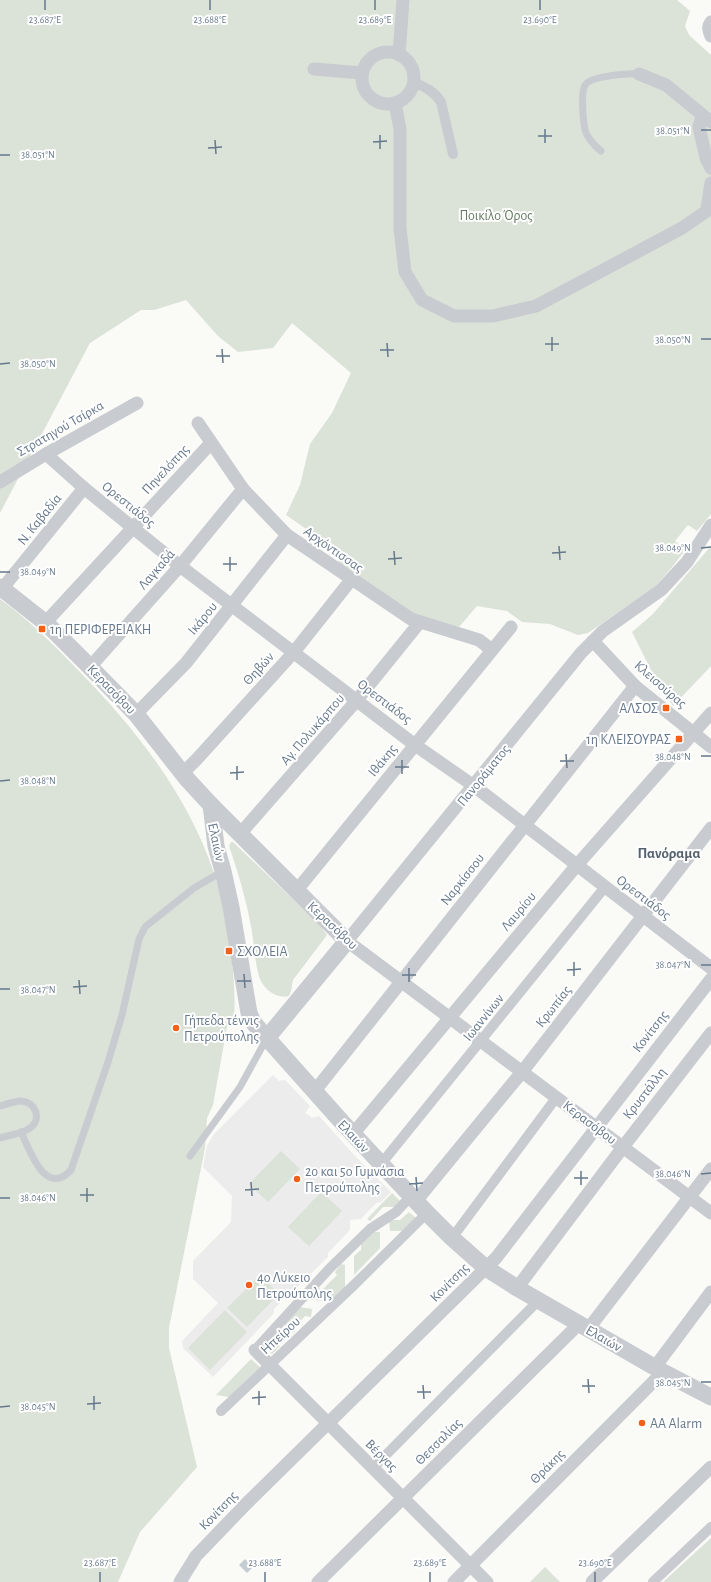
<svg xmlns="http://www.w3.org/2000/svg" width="711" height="1582" font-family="'Alegreya Sans',sans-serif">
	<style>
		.built { fill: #ebeceb }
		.green { fill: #dbe2d8 }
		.water { fill: #c3cdd3 }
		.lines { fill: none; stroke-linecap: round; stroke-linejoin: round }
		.service { stroke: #c8cbd0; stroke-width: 7 }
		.pedestrian { stroke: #c8cbd0; stroke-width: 10 }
		.minor { stroke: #c8cbd0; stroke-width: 13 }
		.tertiary { stroke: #c8cbd0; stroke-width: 17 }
		.ticks { fill: none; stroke: #66788c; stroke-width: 1.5 }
		.poi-dot { fill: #f55f1c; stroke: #fff; stroke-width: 1.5 }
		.labels { text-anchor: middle; stroke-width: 4; stroke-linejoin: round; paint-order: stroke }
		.park-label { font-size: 14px; fill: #657c62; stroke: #fff }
		.street-label { font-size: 14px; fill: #66788c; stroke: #fff }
		.poi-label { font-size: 14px; fill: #66788c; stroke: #fff; text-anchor: start }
		.neighbourhood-label { font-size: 15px; font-weight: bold; fill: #556270; stroke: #fff }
		.ticks-label { font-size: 10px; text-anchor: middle; fill: #66788c; stroke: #fff; stroke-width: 4; stroke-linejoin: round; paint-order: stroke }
	</style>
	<rect width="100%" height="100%" fill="#fafaf7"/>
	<polygon class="built" points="273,1075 279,1081 285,1080 310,1106 305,1113 312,1118 319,1116 355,1156 391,1192 381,1202 376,1203 361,1219 350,1220 350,1230 328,1253 328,1257 292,1292 280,1293 280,1303 274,1309 274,1313 213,1377 183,1348 182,1341 218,1303 193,1279 193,1261 231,1222 232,1196 203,1167 207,1146 214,1134"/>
	<g class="green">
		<polygon points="0,0 677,0 690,11 685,26 689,35 711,55 711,514 697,531 688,525 675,541 685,550 673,566 655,587 588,633 578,635 550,624 522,622 507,611 477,606 459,627 410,614 336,564 342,554 286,515 300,485 310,444 332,413 351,373 292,323 273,348 238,352 218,336 186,300 154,310 141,310 90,343 0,513"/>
		<polygon points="711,546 711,666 673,706 652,672 632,632 653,614"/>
		<path d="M 0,599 C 30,621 53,644 78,670 C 135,728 188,795 214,873 C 219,888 222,904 225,920 C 232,953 236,985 234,1019 L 228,1021 L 213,1105 L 207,1118 L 205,1148 L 169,1328 L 169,1348 L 197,1467 L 140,1532 L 118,1582 L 0,1582 Z"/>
		<path d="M 231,842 L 233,842 L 319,924 L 327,935 L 293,980 L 291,991 L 289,996 C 278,999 266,991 261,981 C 255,970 254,940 251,926 C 246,899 238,872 229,846 Z"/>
		<polygon points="281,1151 300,1169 268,1202 249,1184"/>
		<polygon points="321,1192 342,1211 309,1246 288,1227"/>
		<polygon points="392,1193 400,1201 394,1207 383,1207 370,1221 367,1219"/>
		<polygon points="409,1212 417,1219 405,1231 390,1231 389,1220 400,1220"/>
		<polygon points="372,1232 380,1232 380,1248 354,1275 354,1256 361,1250 361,1244"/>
		<polygon points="341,1264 345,1265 345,1288 330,1301 311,1300 311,1296 319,1288 322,1290 337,1275 335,1272"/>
		<polygon points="260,1275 279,1294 247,1327 227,1308"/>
		<polygon points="300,1307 312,1309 311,1317 305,1316 295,1327 295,1332 286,1334 285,1323"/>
		<polygon points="225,1310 247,1332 210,1370 188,1348"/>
		<polygon points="277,1333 277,1343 280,1346 272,1354 267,1350 266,1346"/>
		<polygon points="251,1359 260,1367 229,1397 216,1395"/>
		<polygon points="711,1538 711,1582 663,1582"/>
		<polygon points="545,1567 560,1582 530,1582"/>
	</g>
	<polygon class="water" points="245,1559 253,1567 247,1573 239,1565"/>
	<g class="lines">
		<g class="service">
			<path d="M 601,151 C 595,146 591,142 587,135 C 583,128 580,90 586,84 C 592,76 630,73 639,74"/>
			<path d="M 0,1106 C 7,1104 15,1101 21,1101 C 36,1102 42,1119 30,1128 C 22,1134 9,1135 0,1138"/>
			<path d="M 21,1132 C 30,1150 45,1198 71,1170 L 108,1062 L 122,1015 L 139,939 L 145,927 L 194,888 L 223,871"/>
			<polyline points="190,1156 240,1087 267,1038"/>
		</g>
		<g class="pedestrian">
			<path d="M 413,82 C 425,87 434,91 441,102 L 453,154"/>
			<polyline points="381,1164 605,887"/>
			<polyline points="452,1238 556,1098"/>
			<polyline points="255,1350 330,1268 370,1229 396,1212 411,1196"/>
			<polyline points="221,1411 353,1286 427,1213"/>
			<polyline points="373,1468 539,1300"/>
			<polyline points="653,1582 711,1527"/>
		</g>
		<g class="minor">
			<path d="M 711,22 C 707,27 709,31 711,36"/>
			<circle cx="388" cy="78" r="26"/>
			<polyline points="399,55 403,0"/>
			<polyline points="314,69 362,73"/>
			<polyline points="639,74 666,85 711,122"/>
			<polyline points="395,103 400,129 400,228 405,272 422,300 454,316 493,316 536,306 682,228 711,208"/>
			<polyline points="702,116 699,127 706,158 711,168"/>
			<polyline points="707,209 711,183"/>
			<polyline points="198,423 243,489 287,535 411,619 479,640 492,650"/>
			<polyline points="46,454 84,488 180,566 415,745 474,786 711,968"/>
			<polyline points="0,482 46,454 137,403"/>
			<polyline points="711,525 687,562 661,590 603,631 581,653 347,941 711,1213"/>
			<polyline points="2,589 84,488"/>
			<polyline points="45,623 211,443"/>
			<polyline points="593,641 635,686 711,747"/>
			<polyline points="90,667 180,566 243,489"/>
			<polyline points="136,714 186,663 287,535"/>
			<polyline points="183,773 197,759 294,652 351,580"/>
			<polyline points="239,835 357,700 420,622"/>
			<polyline points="297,890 511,627"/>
			<polyline points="314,1092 635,686"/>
			<polyline points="353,1134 577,865 711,713"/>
			<polyline points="416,1201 522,1072 711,828"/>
			<polyline points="517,1288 623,1147 711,1033"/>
			<polyline points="589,1328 711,1169"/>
			<polyline points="255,1350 487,1582"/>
			<polyline points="655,1367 711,1292"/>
			<polyline points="180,1582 196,1556 246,1504 496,1258 711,979"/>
			<polyline points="318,1582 580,1323"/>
			<polyline points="454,1582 663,1372"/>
			<polyline points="592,1582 711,1467"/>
		</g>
		<g class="tertiary">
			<polyline points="0,587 47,624 90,667 136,714 187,779 211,805 347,941 267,1038"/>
			<polyline points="211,805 216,846 223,871 231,907 249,1013 253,1022 258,1028 341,1121 427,1213 452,1238 486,1268 517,1288 663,1372 711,1397"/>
		</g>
	</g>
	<path class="ticks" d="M 45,0 L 45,10M 210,0 L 210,10M 375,0 L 375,10M 540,0 L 540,10M 545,129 L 545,143M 701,130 L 711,130M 380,135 L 380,149M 538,136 L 552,136M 215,140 L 216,154M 373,142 L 387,141M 208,148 L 222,147M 0,155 L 10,155M 552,337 L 552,351M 701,339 L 711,339M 387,343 L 388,357M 545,344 L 559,344M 222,349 L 223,363M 380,350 L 394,350M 216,356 L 230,356M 0,364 L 10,363M 559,546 L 560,560M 701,548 L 711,547M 394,551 L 395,565M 552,553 L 566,552M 230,557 L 230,571M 388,559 L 402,558M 223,564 L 237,564M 0,572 L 10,572M 566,754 L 567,768M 701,756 L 711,756M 402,760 L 402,774M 560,761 L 574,761M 237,766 L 237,780M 395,767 L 409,767M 230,773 L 244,772M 0,781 L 10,780M 574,962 L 574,976M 701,965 L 711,965M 409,968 L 409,982M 567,970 L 581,969M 244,974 L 245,988M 402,975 L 416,975M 79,980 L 80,994M 237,981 L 251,981M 73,987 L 87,986M 0,989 L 10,989M 581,1171 L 581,1185M 701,1174 L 711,1173M 416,1177 L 417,1191M 574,1178 L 588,1178M 251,1182 L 252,1196M 409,1184 L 423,1183M 87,1188 L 87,1202M 245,1190 L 259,1189M 80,1195 L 94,1195M 0,1198 L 10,1198M 588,1379 L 589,1393M 701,1382 L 711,1382M 423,1385 L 424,1399M 582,1386 L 595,1386M 259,1391 L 259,1405M 417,1392 L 431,1392M 94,1396 L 94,1410M 252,1398 L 266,1397M 87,1404 L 101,1403M 0,1407 L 10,1406M 100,1572 L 100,1582M 265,1572 L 265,1582M 430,1572 L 430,1582M 595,1572 L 595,1582"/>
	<g class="poi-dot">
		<rect x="38" y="625" width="8" height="8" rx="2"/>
		<rect x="662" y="704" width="8" height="8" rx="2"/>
		<rect x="675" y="735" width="8" height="8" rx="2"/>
		<rect x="225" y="947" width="8" height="8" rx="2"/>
		<circle cx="176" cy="1028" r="4"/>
		<circle cx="297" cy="1179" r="4"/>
		<circle cx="249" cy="1285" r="4"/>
		<circle cx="642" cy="1423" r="4"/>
	</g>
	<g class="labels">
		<g class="park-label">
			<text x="496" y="220">Ποικίλο Όρος</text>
		</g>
		<g class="street-label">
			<text transform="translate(60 428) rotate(-30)" y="5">Στρατηγού Τσίρκα</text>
			<text transform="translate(165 469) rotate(-47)" y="5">Πηνελόπης</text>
			<text transform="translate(129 504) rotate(39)" y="5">Ορεστιάδος</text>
			<text transform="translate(39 519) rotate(-51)" y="5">N. Καβαδία</text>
			<text transform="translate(334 549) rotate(35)" y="5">Αρχόντισσας</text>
			<text transform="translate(156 569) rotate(-49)" y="5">Λαγκαδά</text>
			<text transform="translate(202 618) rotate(-51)" y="5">Ικάρου</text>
			<text transform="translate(258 668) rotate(-48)" y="5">Θηβών</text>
			<text transform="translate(661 684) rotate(41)" y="5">Κλεισούρας</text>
			<text transform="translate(112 689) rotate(46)" y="5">Κερασόβου</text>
			<text transform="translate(385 701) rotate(37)" y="5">Ορεστιάδος</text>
			<text transform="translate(312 729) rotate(-49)" y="5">Αγ. Πολυκάρπου</text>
			<text transform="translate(382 760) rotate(-51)" y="5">Ιθάκης</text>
			<text transform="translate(483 775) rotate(-51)" y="5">Πανοράματος</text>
			<text transform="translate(217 842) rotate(78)" y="5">Ελαιών</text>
			<text transform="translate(462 879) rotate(-52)" y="5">Ναρκίσσου</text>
			<text transform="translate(644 897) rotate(37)" y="5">Ορεστιάδος</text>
			<text transform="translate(518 911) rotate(-50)" y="5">Λαυρίου</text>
			<text transform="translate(333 925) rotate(43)" y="5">Κερασόβου</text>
			<text transform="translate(553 1006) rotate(-52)" y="5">Κρωπίας</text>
			<text transform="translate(483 1017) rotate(-51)" y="5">Ιωαννίνων</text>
			<text transform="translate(650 1031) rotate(-52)" y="5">Κονίτσης</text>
			<text transform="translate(644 1093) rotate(-52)" y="5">Κρυστάλλη</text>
			<text transform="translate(590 1122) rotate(37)" y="5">Κερασόβου</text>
			<text transform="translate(354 1136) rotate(47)" y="5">Ελαιών</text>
			<text transform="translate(449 1282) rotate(-45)" y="5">Κονίτσης</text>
			<text transform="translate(280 1335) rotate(-43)" y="5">Ηπείρου</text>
			<text transform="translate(604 1338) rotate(30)" y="5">Ελαιών</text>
			<text transform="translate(438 1441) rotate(-45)" y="5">Θεσσαλίας</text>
			<text transform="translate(382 1455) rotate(45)" y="5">Βέργας</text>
			<text transform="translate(547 1466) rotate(-45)" y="5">Θράκης</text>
			<text transform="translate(218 1510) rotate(-46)" y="5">Κονίτσης</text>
		</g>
		<g class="poi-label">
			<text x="50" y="634">1η ΠΕΡΙΦΕΡΕΙΑΚΗ</text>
			<text x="658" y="713" text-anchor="end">ΑΛΣΟΣ</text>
			<text x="671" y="744" text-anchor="end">1η ΚΛΕΙΣΟΥΡΑΣ</text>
			<text x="237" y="956">ΣΧΟΛΕΙΑ</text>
			<text x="184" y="1025">Γήπεδα τέννις<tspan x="184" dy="16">Πετρούπολης</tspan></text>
			<text x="305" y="1176">2ο και 5ο Γυμνάσια<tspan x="305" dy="16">Πετρούπολης</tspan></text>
			<text x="257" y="1282">4ο Λύκειο<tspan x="257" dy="16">Πετρούπολης</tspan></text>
			<text x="650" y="1428">AA Alarm</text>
		</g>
		<g class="neighbourhood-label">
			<text x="669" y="858">Πανόραμα</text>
		</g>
	</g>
	<g class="ticks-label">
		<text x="45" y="23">23.687°E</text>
		<text x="210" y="23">23.688°E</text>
		<text x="375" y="23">23.689°E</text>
		<text x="540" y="23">23.690°E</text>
		<text x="673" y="134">38.051°N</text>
		<text x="38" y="158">38.051°N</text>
		<text x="673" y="343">38.050°N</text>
		<text x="38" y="367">38.050°N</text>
		<text x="673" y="551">38.049°N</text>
		<text x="38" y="575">38.049°N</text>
		<text x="673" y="760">38.048°N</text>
		<text x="38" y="784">38.048°N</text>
		<text x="673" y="968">38.047°N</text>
		<text x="38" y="993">38.047°N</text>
		<text x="673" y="1177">38.046°N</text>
		<text x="38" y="1201">38.046°N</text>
		<text x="673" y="1386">38.045°N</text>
		<text x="38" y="1410">38.045°N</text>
		<text x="100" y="1566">23.687°E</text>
		<text x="265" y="1566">23.688°E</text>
		<text x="430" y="1566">23.689°E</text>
		<text x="595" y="1566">23.690°E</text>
	</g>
</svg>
